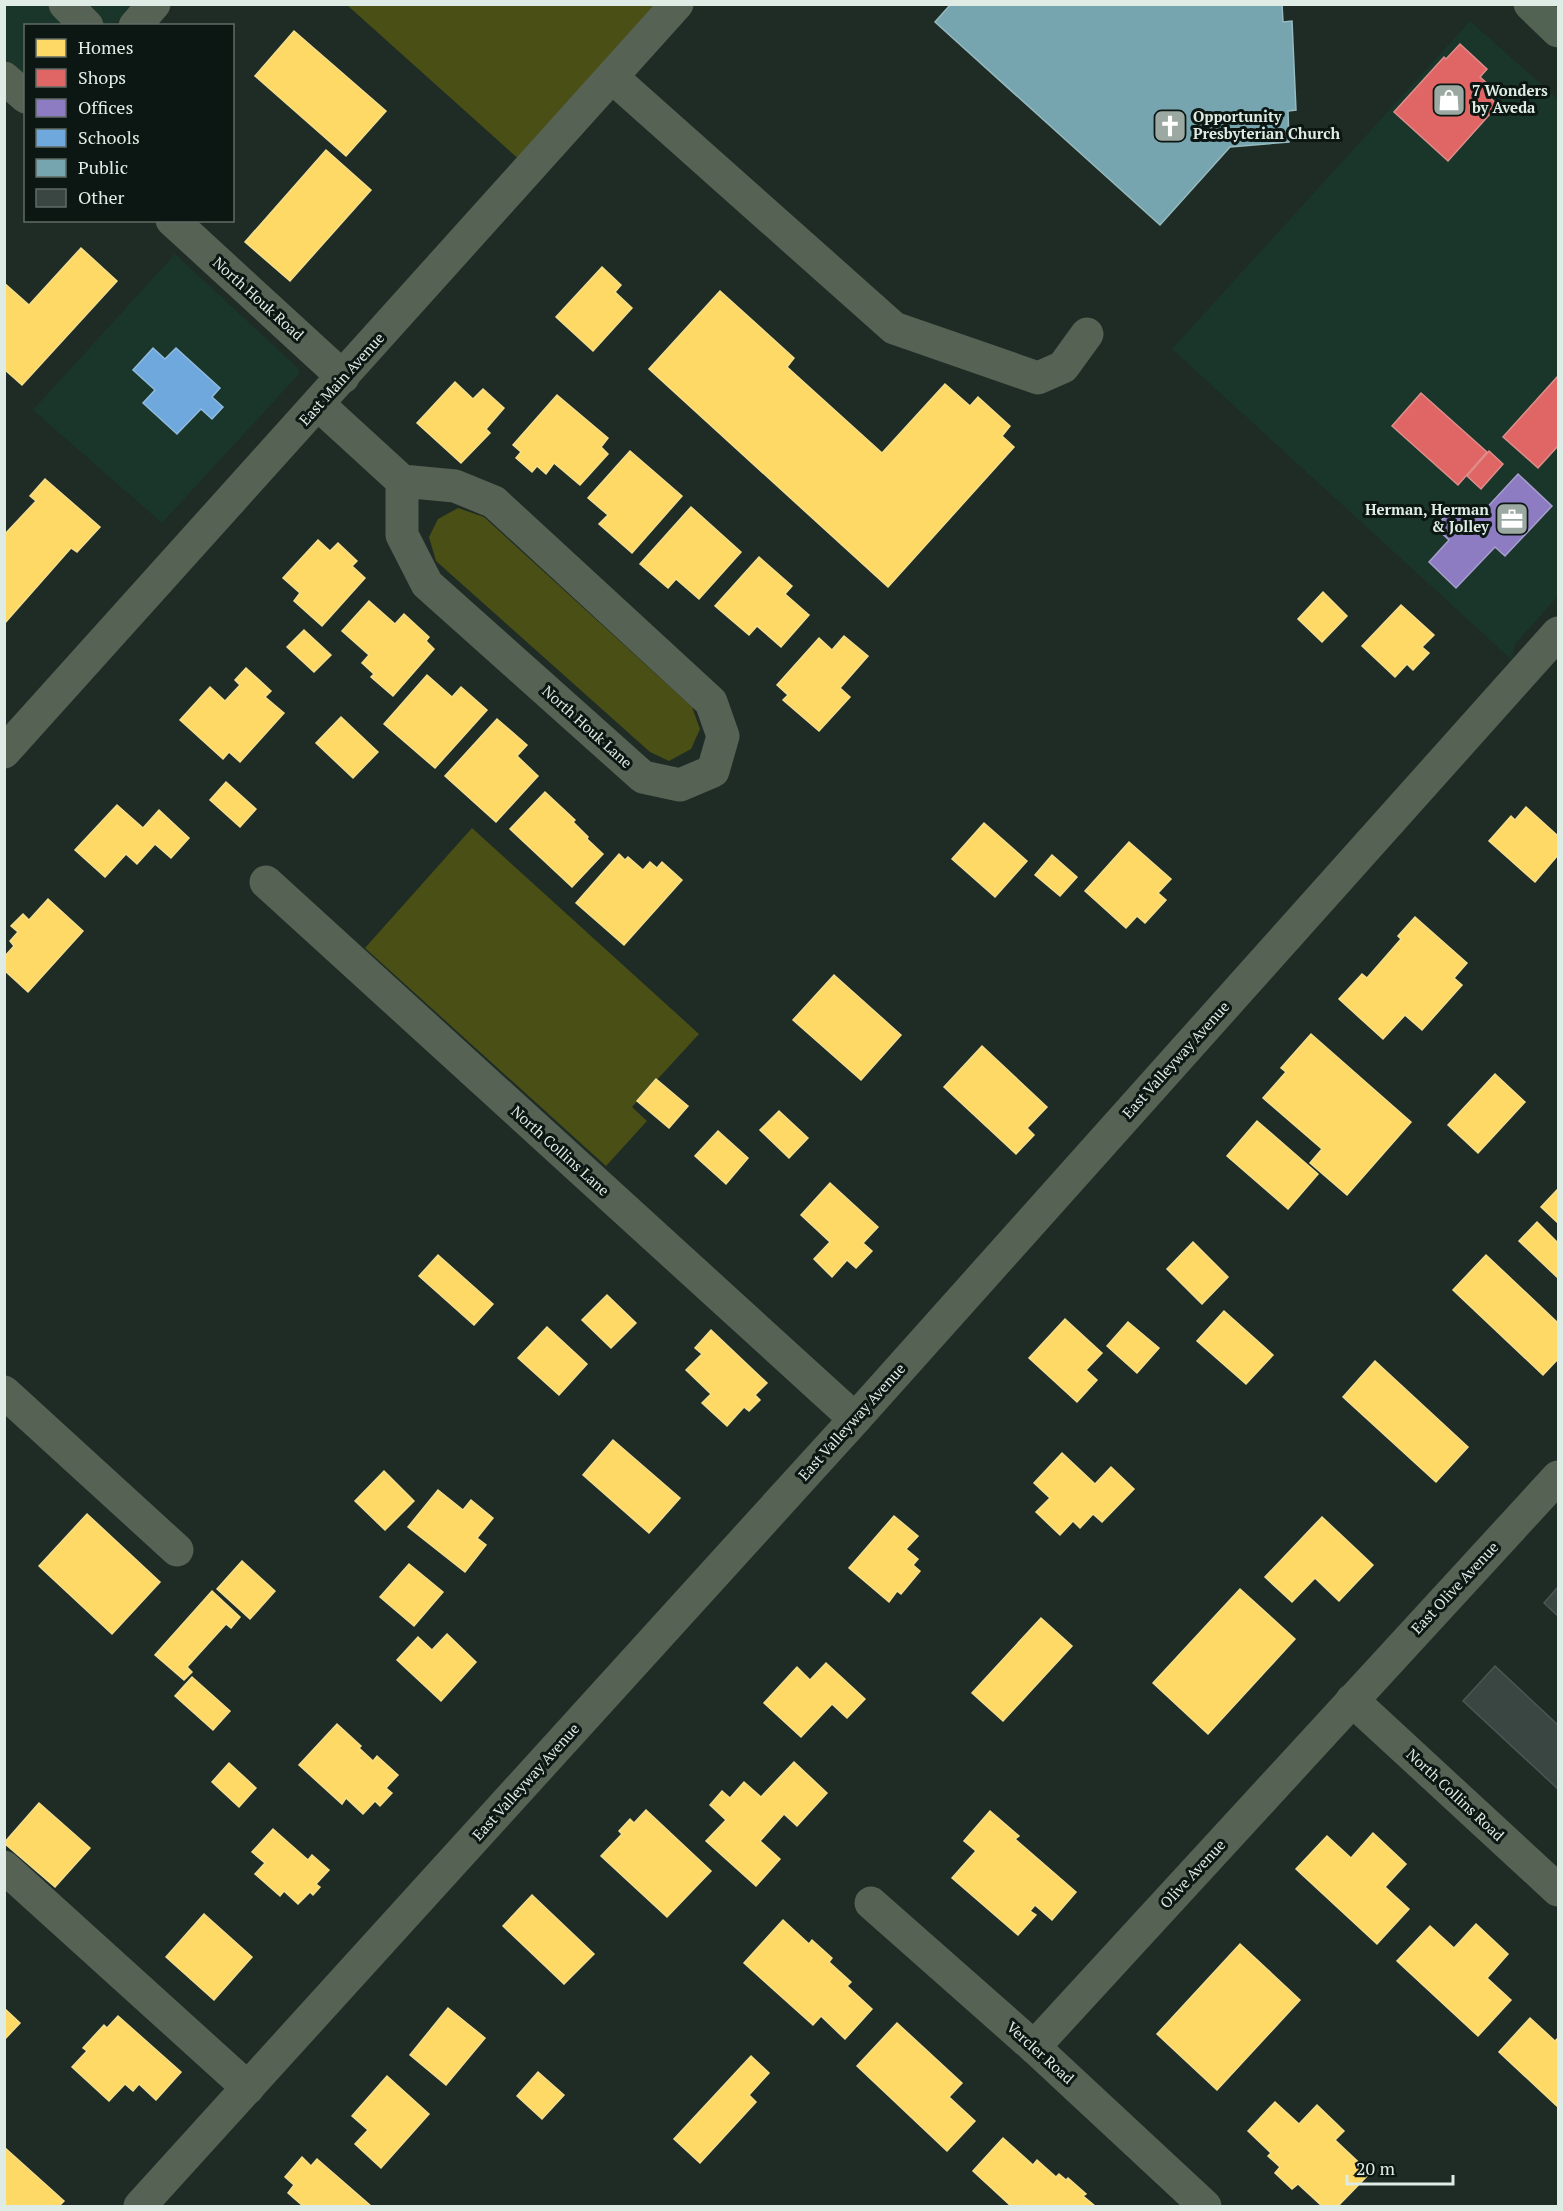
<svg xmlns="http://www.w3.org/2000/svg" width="1563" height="2211" font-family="'PT Serif',serif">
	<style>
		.built { fill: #1a362a }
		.green { fill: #494f15 }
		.homes { fill: #ffd966; stroke: #f5df8c; stroke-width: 1.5 }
		.shops { fill: #e06666; stroke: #df8e8c; stroke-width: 1.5 }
		.offices { fill: #8e7cc3; stroke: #a69ecd; stroke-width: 1.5 }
		.schools { fill: #6fa8dc; stroke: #90bcdf; stroke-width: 1.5 }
		.public { fill: #76a5af; stroke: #95babf; stroke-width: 1.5 }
		.building { fill: #3a4642; stroke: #4b5654; stroke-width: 1.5 }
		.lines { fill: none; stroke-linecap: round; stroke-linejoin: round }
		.minor { stroke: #556254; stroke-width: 33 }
		.major { stroke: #526353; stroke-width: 33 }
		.labels { text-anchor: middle; stroke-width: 6; stroke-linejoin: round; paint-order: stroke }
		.poi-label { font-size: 15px; font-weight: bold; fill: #deece5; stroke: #0c1612; text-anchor: start }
		.street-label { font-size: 15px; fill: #deece5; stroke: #0c1612 }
	</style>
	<rect width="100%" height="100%" fill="#1f2c26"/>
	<g class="built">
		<polygon points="4,5 133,5 114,25 26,26 25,77 5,58"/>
		<polygon points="1470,21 1558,99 1558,596 1515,644 1512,660 1172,349"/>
		<polygon points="175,254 300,370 298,375 162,523 33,410"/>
	</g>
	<g class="green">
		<polygon points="347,5 662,5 523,163"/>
		<polygon points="458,508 484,517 692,707 700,729 691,749 669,761 650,752 436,561 429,537 438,519"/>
		<polygon points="472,828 699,1034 632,1107 647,1121 606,1166 365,948"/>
	</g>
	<g class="homes">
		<polygon points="294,31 386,111 346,156 255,76"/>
		<polygon points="326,150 371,190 290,281 245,242"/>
		<polygon points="81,248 117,281 22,385 4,369 6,360 4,358 4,283 29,305"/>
		<polygon points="602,267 621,285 615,292 632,308 593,351 556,317"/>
		<polygon points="720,291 794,358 787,367 882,453 945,384 970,406 978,397 1010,426 1002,436 1014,447 888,587 649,369"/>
		<polygon points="455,382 473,399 483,389 504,408 486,429 490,433 461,463 417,423"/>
		<polygon points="557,395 608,438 601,447 608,454 580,485 554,463 546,474 537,466 532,472 516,458 521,452 513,445"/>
		<polygon points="630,451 682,496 632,553 599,524 608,515 588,498"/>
		<polygon points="45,479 100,527 77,552 71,548 4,624 4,535 36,501 30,496"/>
		<polygon points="691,507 741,552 699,599 676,579 668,588 640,564"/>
		<polygon points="318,540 330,551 338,543 357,561 352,566 365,578 322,626 294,601 300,593 283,578"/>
		<polygon points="759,557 792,586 785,594 809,615 781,647 757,626 749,635 715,606"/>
		<polygon points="1323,592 1347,616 1322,642 1298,619"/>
		<polygon points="369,601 395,624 404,614 429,637 426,641 434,649 393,696 371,677 374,674 362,663 369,655 342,631"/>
		<polygon points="1401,605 1434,635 1422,647 1429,653 1413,670 1407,664 1395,677 1362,646"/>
		<polygon points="304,630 331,655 314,672 287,647"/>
		<polygon points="844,636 868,656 840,688 850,697 819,731 783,700 788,695 777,685 819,638 832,650"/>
		<polygon points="246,668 271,691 265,697 284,713 240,762 229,752 223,759 180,720 210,687 225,701 240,685 235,680"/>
		<polygon points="427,675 452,697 461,687 487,710 435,768 384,724"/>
		<polygon points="341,717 378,752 353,778 316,743"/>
		<polygon points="497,719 527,745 517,756 538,776 496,822 445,776"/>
		<polygon points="226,782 256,809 240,827 210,800"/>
		<polygon points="545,792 575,820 573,822 588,837 587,839 603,854 572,887 510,829"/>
		<polygon points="117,805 143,828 159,810 189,838 171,858 155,844 137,864 126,854 105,877 75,850"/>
		<polygon points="1526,807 1558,836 1558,855 1535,882 1489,841 1511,816 1515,820"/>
		<polygon points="984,823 1027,861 995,897 952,859"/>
		<polygon points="1129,842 1171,879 1158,893 1166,900 1145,923 1137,916 1126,928 1085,891"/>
		<polygon points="619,854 625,860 628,857 643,870 650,862 657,868 662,862 682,880 624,945 576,903"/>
		<polygon points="1052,855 1077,877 1060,896 1035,875"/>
		<polygon points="48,899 83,931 28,992 4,970 4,957 14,946 10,941 18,932 11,926 23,914 29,920"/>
		<polygon points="1415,917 1467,963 1454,978 1462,985 1422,1030 1405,1015 1383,1039 1339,999 1362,974 1367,978 1401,939 1398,936"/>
		<polygon points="834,975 901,1035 861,1080 793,1020"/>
		<polygon points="1311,1034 1411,1122 1347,1195 1310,1163 1322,1149 1263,1098 1286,1072 1281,1068"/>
		<polygon points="982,1046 1047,1107 1027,1128 1034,1135 1016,1154 944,1087"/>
		<polygon points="1495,1074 1525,1102 1478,1153 1448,1125"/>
		<polygon points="656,1079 688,1106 669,1128 637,1101"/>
		<polygon points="779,1111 808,1138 789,1158 760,1130"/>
		<polygon points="1257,1121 1318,1174 1288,1209 1227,1156"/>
		<polygon points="718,1131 748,1158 726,1184 695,1156"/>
		<polygon points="830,1183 878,1227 863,1243 872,1251 856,1268 847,1260 832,1277 814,1259 830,1242 801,1215"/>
		<polygon points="1558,1189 1558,1223 1541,1207"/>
		<polygon points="1537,1222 1558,1243 1558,1278 1519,1241"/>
		<polygon points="1193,1242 1228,1277 1202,1304 1167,1269"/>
		<polygon points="438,1255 493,1304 474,1325 419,1276"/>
		<polygon points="1486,1255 1558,1323 1558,1359 1543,1375 1453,1290"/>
		<polygon points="607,1295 636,1323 611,1348 582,1320"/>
		<polygon points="1224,1311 1273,1355 1246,1384 1197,1341"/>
		<polygon points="1065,1319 1102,1353 1086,1370 1097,1380 1077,1402 1029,1358"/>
		<polygon points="1128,1322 1159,1348 1137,1373 1107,1346"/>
		<polygon points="547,1327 587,1364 559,1395 518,1358"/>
		<polygon points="711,1330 767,1383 755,1395 760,1400 749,1411 744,1407 727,1426 702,1403 711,1394 686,1370 702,1354 695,1348"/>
		<polygon points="1375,1361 1468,1447 1436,1482 1343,1397"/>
		<polygon points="613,1440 680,1498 649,1533 583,1475"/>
		<polygon points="1062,1453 1095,1484 1111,1467 1134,1489 1102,1522 1093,1514 1080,1528 1073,1521 1060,1535 1036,1512 1050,1498 1034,1483"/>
		<polygon points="384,1471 414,1501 385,1530 355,1501"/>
		<polygon points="438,1490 463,1510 471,1500 493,1518 477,1538 486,1545 465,1572 408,1527"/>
		<polygon points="87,1514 160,1582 112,1634 39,1566"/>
		<polygon points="894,1516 918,1536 906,1549 918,1559 913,1565 920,1571 901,1594 897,1591 889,1602 849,1568"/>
		<polygon points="1322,1517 1373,1565 1339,1601 1315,1578 1292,1602 1265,1577"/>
		<polygon points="242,1561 275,1591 250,1619 217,1589"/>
		<polygon points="409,1564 443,1592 414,1626 380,1597"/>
		<polygon points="1240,1589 1295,1639 1208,1734 1153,1683"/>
		<polygon points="212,1591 240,1617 231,1628 226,1624 187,1667 192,1672 184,1680 155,1655"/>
		<polygon points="1041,1618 1072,1646 1003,1721 972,1693"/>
		<polygon points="447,1634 476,1662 441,1701 397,1660 418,1637 432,1650"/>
		<polygon points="826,1663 865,1699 847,1718 832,1704 801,1737 764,1703 797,1667 810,1680"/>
		<polygon points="192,1677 230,1711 213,1730 175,1696"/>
		<polygon points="337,1724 361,1746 359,1748 373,1761 377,1756 398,1775 386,1788 392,1793 380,1806 375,1801 363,1814 346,1798 342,1804 299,1765"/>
		<polygon points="794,1762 827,1793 797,1826 784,1814 760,1841 780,1859 756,1886 706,1841 726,1820 710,1805 722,1791 730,1798 744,1782 761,1797"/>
		<polygon points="229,1763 256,1788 239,1807 212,1782"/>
		<polygon points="39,1803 90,1848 55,1887 4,1843"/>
		<polygon points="646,1810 711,1871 667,1917 601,1856 622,1834 619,1831 630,1819 634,1823"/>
		<polygon points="990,1811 1019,1836 1015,1839 1076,1892 1052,1920 1035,1905 1030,1911 1036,1915 1018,1935 952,1878 976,1851 964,1841"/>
		<polygon points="273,1829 308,1860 312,1855 329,1870 316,1884 320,1887 313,1895 310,1892 298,1904 284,1891 280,1896 255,1874 265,1863 252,1852"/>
		<polygon points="1373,1833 1406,1864 1385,1887 1409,1909 1377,1944 1296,1869 1327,1836 1351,1858"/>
		<polygon points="532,1895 594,1954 564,1984 503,1926"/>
		<polygon points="204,1914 252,1957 214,2000 166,1957"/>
		<polygon points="783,1920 809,1944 812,1940 832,1958 829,1962 851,1982 847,1986 872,2009 845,2039 821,2016 813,2025 744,1963"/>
		<polygon points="1476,1924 1508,1954 1487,1978 1511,2000 1478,2036 1397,1961 1430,1926 1454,1948"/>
		<polygon points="1240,1944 1300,2000 1217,2090 1157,2034"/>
		<polygon points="4,2008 20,2023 4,2040"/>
		<polygon points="448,2008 485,2038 446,2085 410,2055"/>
		<polygon points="118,2016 181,2072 156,2100 139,2084 133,2091 125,2084 109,2101 72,2067 87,2051 83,2048 104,2025 107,2028"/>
		<polygon points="1530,2018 1555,2041 1558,2038 1558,2107 1499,2052"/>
		<polygon points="897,2023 962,2083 949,2097 975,2121 947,2151 857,2066"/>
		<polygon points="751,2056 769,2073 749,2095 756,2102 700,2163 674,2139"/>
		<polygon points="538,2072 564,2095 542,2119 517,2096"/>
		<polygon points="387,2076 429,2114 381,2168 355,2144 368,2130 352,2116"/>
		<polygon points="1275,2102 1299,2124 1317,2105 1344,2131 1335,2140 1370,2173 1338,2206 1322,2206 1298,2184 1292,2189 1275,2173 1280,2167 1268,2156 1271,2153 1248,2131"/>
		<polygon points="1003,2138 1033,2165 1037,2160 1056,2177 1059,2174 1066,2180 1068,2178 1086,2194 1083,2196 1095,2206 1011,2206 973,2171"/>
		<polygon points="4,2147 64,2201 59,2206 4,2206"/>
		<polygon points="302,2157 311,2166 317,2159 371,2206 303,2206 288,2193 294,2185 285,2177"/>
	</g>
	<g class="shops">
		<polygon points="1460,44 1487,69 1480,77 1493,89 1487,95 1498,105 1448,161 1394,112 1444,57 1446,59"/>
		<polygon points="1558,376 1558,446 1538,468 1503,437"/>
		<polygon points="1421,393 1487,452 1458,485 1392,426"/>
		<polygon points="1489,451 1503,464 1481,489 1467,476"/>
	</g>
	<polygon class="offices" points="1518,474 1552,506 1505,556 1495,547 1456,588 1429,562 1449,540 1435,527 1453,508 1466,520 1475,509 1481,514"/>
	<polygon class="schools" points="153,348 165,359 176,348 220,388 212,397 223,407 212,419 201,409 177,434 143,403 155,390 133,370"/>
	<polygon class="public" points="951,4 1282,4 1283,22 1292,21 1296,110 1288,111 1289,142 1230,147 1160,225 935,22"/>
	<g class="building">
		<polygon points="1558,1587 1558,1616 1544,1603"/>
		<polygon points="1495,1666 1558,1725 1558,1789 1463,1701"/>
	</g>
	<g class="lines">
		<g class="minor">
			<polyline points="65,4 87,26"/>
			<polyline points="135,26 154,4"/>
			<polyline points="612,77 894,328 1038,378 1063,367 1087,334"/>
			<polyline points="4,78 26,97"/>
			<polyline points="172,220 343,377"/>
			<polyline points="319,405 402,481 455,486 494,502 711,702 723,736 713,771 680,785 643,777 427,584 402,535 402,481"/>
			<polyline points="4,752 677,4"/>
			<polyline points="266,882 855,1419"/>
			<polyline points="4,1392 177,1550"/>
			<polyline points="1352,1700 1558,1890"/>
			<polyline points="4,1867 248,2088"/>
			<polyline points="871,1903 1034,2047 1205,2206"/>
			<polyline points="1034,2047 1558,1477"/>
			<polyline points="140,2206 855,1419 1558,633"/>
		</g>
		<polyline class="major" points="1530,4 1558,31"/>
	</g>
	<defs>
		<g id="shop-square" transform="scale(1.725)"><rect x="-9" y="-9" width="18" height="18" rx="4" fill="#9ba9a2" stroke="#0c1612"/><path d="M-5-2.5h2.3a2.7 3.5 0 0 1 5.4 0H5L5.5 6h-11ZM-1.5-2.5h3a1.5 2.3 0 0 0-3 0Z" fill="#fff"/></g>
		<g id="church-square" transform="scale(1.725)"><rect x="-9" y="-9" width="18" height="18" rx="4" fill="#9ba9a2" stroke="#0c1612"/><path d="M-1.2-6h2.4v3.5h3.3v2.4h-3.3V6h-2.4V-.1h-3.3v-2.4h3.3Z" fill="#fff"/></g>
		<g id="office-square" transform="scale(1.725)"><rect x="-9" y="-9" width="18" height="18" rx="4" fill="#9ba9a2" stroke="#0c1612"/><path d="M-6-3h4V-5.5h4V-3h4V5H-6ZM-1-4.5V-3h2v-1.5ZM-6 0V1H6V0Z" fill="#fff"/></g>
	</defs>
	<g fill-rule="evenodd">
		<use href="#shop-square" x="1449" y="100"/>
		<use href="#church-square" x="1170" y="126"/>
		<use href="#office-square" x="1512" y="519"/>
	</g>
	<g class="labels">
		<g class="poi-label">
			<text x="1472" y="96">7 Wonders<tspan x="1472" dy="17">by Aveda</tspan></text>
			<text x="1193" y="122">Opportunity<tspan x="1193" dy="17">Presbyterian Church</tspan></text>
			<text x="1489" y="515" text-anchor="end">Herman, Herman<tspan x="1489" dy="17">&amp; Jolley</tspan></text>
		</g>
		<g class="street-label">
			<text transform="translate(258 299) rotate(42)" y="5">North Houk Road</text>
			<text transform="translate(342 379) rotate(-48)" y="5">East Main Avenue</text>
			<text transform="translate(587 727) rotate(42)" y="5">North Houk Lane</text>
			<text transform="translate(1176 1060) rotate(-48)" y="5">East Valleyway Avenue</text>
			<text transform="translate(560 1151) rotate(42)" y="5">North Collins Lane</text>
			<text transform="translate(852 1422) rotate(-48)" y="5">East Valleyway Avenue</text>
			<text transform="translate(1455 1588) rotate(-47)" y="5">East Olive Avenue</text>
			<text transform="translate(526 1782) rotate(-48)" y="5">East Valleyway Avenue</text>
			<text transform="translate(1455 1795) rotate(43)" y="5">North Collins Road</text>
			<text transform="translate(1193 1874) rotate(-47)" y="5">Olive Avenue</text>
			<text transform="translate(1040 2053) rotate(42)" y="5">Vercler Road</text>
		</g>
	</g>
	<rect width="1563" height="2211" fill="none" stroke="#deece5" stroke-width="12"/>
	<rect x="24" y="24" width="210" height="198" fill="#0c1612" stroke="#606c66" stroke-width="1.5"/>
	<rect x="36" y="39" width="30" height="18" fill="#ffd966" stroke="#606c66" stroke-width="1.5"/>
	<text x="78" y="54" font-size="18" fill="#deece5">Homes</text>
	<rect x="36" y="69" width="30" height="18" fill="#e06666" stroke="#606c66" stroke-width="1.5"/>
	<text x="78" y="84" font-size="18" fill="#deece5">Shops</text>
	<rect x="36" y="99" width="30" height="18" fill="#8e7cc3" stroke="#606c66" stroke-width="1.5"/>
	<text x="78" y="114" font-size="18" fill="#deece5">Offices</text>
	<rect x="36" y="129" width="30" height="18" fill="#6fa8dc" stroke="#606c66" stroke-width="1.5"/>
	<text x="78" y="144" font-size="18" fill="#deece5">Schools</text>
	<rect x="36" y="159" width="30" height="18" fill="#76a5af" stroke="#606c66" stroke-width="1.5"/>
	<text x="78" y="174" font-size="18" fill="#deece5">Public</text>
	<rect x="36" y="189" width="30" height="18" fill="#3a4642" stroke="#606c66" stroke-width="1.5"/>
	<text x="78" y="204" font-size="18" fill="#deece5">Other</text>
	<path d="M1347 2175v9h106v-9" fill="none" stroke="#deece5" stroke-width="3"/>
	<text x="1356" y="2175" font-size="18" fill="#deece5" stroke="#0c1612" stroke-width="4.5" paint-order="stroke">20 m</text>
</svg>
